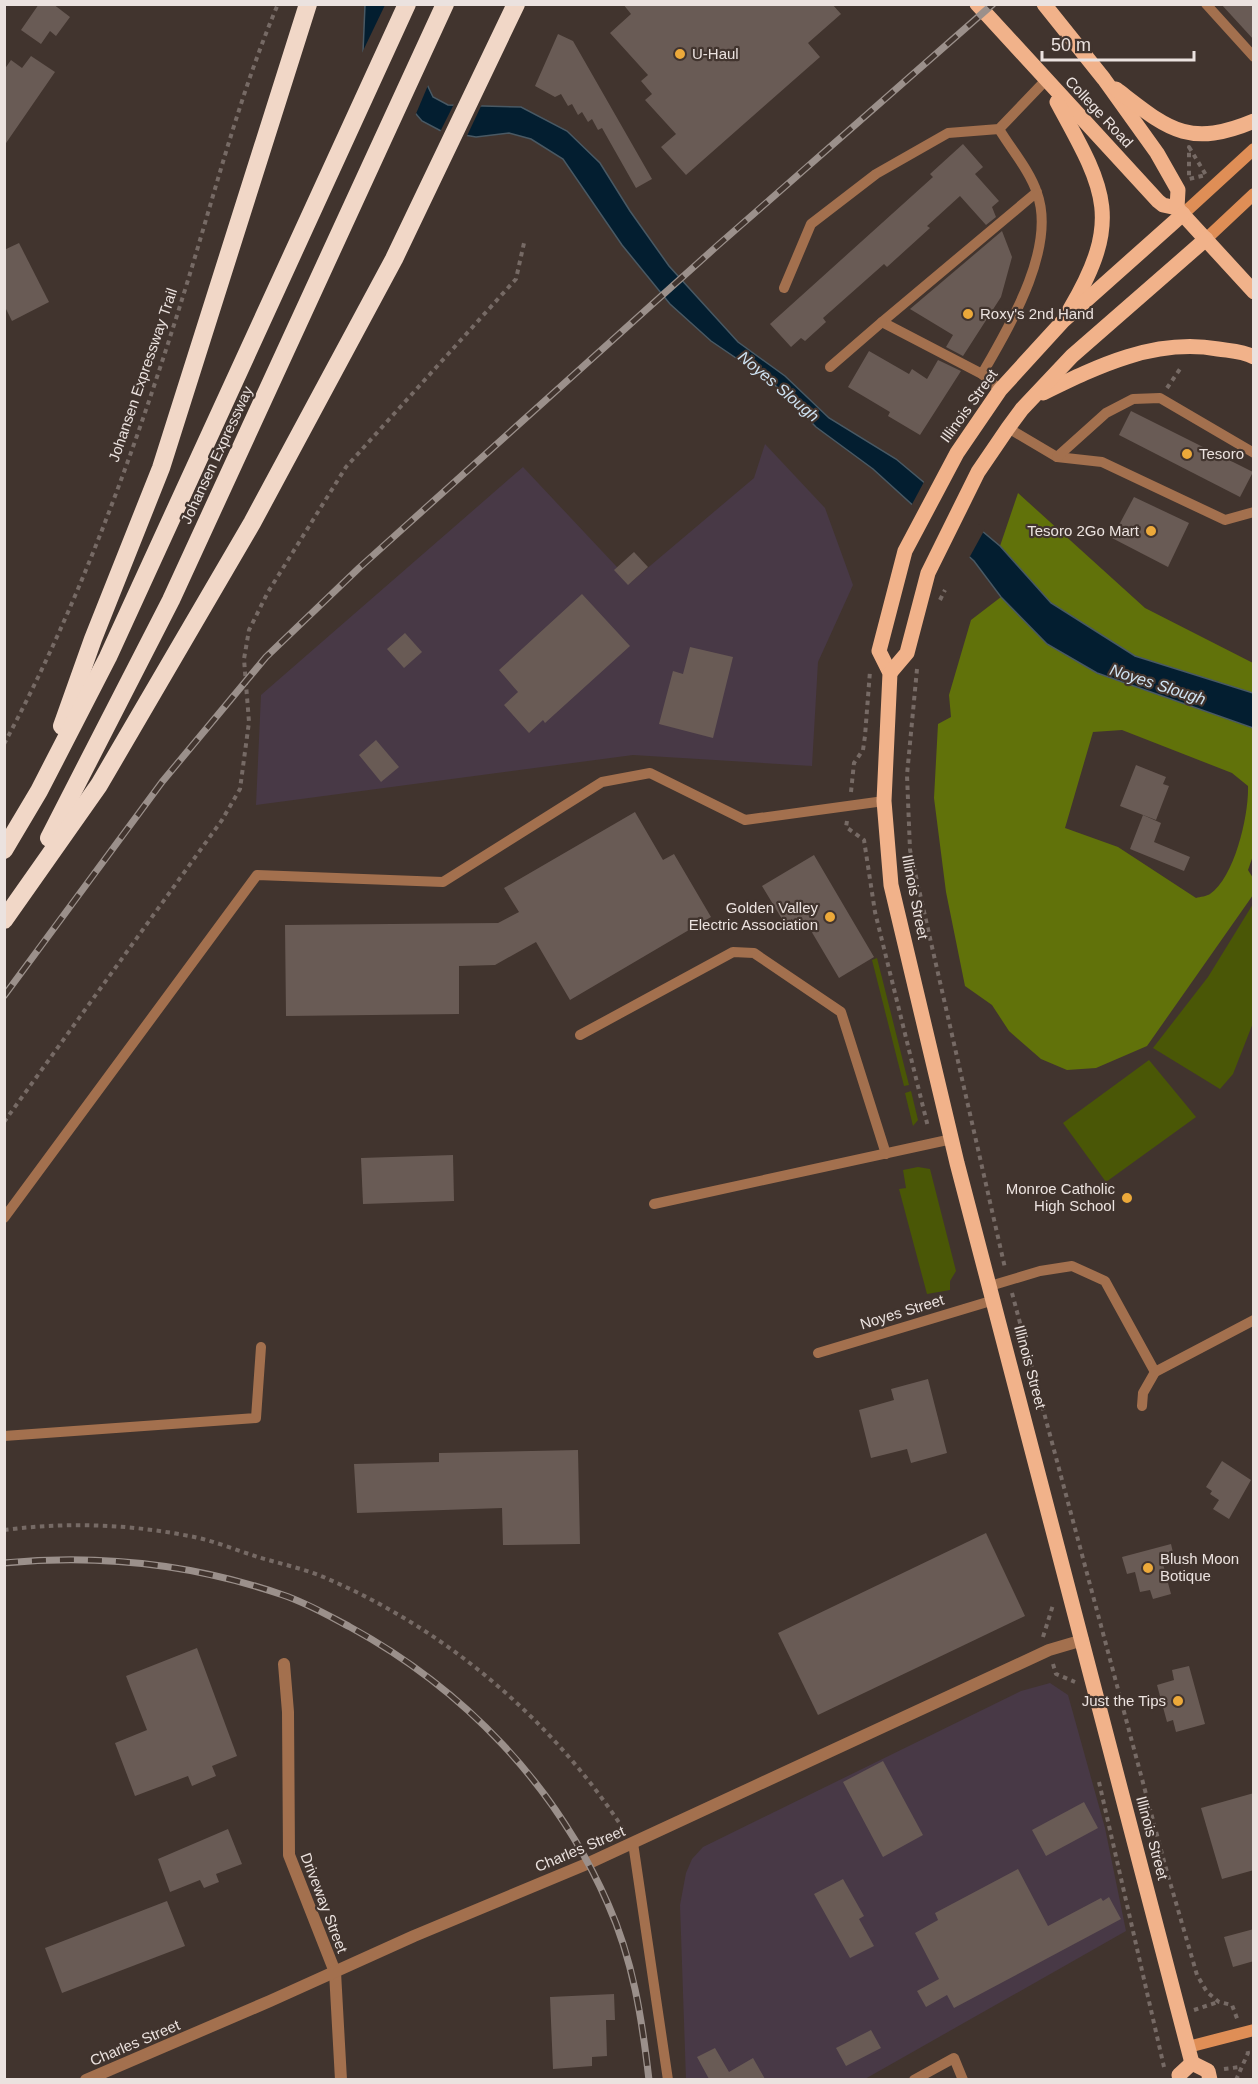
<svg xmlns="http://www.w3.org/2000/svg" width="1258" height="2084" font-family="Arial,sans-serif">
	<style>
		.industrial { fill: #483946 }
		.green { fill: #4a5706 }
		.forest { fill: #61720a; fill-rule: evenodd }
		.water { fill: #031e30; stroke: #495964; stroke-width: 1.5 }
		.pier { fill: #41342e }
		.building { fill: #695b55 }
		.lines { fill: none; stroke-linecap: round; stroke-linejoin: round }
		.path { stroke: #766a65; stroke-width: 4; stroke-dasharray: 4.5 4.5; stroke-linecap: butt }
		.lane { stroke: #a3704e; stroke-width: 10 }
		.street { stroke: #a3704e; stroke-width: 12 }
		.secondary { stroke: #df8e56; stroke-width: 12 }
		.primary { stroke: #f1b28a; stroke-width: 15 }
		.highway { stroke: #f1d7c7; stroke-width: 18 }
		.rail-casing { stroke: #9b908b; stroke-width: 7 }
		.rail { stroke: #41342e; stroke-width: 4.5; stroke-dasharray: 14; stroke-linecap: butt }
		.poi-dot { fill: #eca93a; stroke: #41342e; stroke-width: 2 }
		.labels { text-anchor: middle; stroke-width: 4.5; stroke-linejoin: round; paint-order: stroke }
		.poi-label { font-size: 15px; fill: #ebe2df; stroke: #41342e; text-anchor: start }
		.street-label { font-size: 15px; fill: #ebe2df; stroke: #41342e }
		.water-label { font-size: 16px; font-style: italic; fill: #cfe3f3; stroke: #41342e }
	</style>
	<rect width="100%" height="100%" fill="#41342e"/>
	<g class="industrial">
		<polygon points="765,444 825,508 853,585 818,662 812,766 633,755 256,805 261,695 523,467 631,582 754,478"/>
		<polygon points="1050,1683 1068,1695 1105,1828 1126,1931 865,2079 686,2080 680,1905 686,1873 692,1859 703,1847 1021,1691"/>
	</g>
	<g class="green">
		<polygon points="1253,904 1253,1023 1233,1074 1220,1089 1153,1048 1208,977"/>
		<polygon points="877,958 909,1085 904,1086 872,960"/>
		<polygon points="1149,1060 1196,1117 1106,1182 1063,1123"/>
		<polygon points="911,1091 918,1120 913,1126 905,1093"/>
		<polygon points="918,1167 930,1169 956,1271 950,1281 950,1290 927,1294 899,1189 906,1188 903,1170"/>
	</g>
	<g class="forest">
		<polygon points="1018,493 1145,608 1253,663 1253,693 1135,656 1051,603 1000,546"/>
		<path d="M 1001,597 L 1047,644 L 1097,673 L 1253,728 L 1254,853 L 1248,870 L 1253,878 L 1253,895 L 1147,1046 L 1096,1068 L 1067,1070 L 1041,1059 L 1009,1031 L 992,1005 L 965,986 L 946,892 L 934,798 L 938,724 L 951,717 L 949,695 L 971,620 ZM 1122,730 L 1232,773 L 1248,786 C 1249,814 1235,877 1210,894 C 1207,896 1200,897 1196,898 L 1118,847 L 1065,828 L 1093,732 Z"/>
	</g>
	<polygon class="water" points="365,5 389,5 433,97 448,105 521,107 567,131 600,163 630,211 669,266 738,342 785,376 829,418 896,459 1000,546 1051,603 1135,656 1253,693 1253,728 1097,673 1047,644 1001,597 974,561 873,469 816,427 774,384 711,341 670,304 622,245 563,159 531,139 509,133 476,137 441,131 422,121 363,52"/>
	<g class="pier">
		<polygon points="392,4 429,83 415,116 361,55 385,5"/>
		<polygon points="455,102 482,104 466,138 439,134"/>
		<polygon points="925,480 985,529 968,560 910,508"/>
	</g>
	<g class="building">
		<polygon points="39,4 53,4 70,17 56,36 50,31 41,44 21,30"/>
		<polygon points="623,4 832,4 841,14 808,43 820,57 686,175 661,147 676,134 645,100 652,94 641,81 648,75 610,33 631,14"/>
		<polygon points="1221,4 1254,4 1254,40"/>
		<polygon points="558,34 573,41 652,179 636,188 602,128 598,130 592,119 588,122 582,112 578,115 572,104 568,106 561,94 555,97 535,86"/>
		<polygon points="31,56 55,72 4,146 4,70 11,60 22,68"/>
		<polygon points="963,144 983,167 975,174 999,201 992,207 996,217 986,225 960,196 927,226 930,228 887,267 884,264 823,318 826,322 805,341 801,338 791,347 770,324 933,177 930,174"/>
		<polygon points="1002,231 1012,257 1001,297 963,356 946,347 953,335 910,309"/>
		<polygon points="19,243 49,302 12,321 4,305 4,250"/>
		<polygon points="869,351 909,374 912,369 927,379 938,360 961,371 920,435 888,416 890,412 848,387"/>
		<polygon points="1131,411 1253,472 1240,497 1119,435"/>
		<polygon points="1134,497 1189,523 1168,567 1112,538"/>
		<polygon points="634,552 648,567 628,585 614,570"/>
		<polygon points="582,594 630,646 545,723 543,720 529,733 504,705 518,692 499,670"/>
		<polygon points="405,633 422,652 404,668 387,649"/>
		<polygon points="690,647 733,657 713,738 659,724 673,671 683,674"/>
		<polygon points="376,740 399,767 381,782 359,755"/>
		<polygon points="1136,765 1166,777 1163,784 1169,786 1156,820 1120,806"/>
		<polygon points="635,812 663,860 674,854 711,917 570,1000 536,942 495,965 459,966 459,1014 286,1016 285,925 498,923 519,912 504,888"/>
		<polygon points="1143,815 1161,823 1154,842 1190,857 1184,871 1130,849"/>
		<polygon points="814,855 874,957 839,978 807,924 798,929 792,919 785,924 762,886"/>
		<polygon points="453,1155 454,1201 363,1204 361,1158"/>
		<polygon points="928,1379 947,1453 911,1463 907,1449 871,1458 859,1410 894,1400 891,1389"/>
		<polygon points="578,1450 580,1544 503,1545 502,1508 357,1513 354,1464 439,1462 439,1453"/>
		<polygon points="1222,1461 1251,1480 1229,1519 1213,1509 1219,1500 1210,1494 1212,1491 1206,1487"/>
		<polygon points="986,1533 1025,1616 818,1715 778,1633"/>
		<polygon points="1171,1544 1175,1561 1163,1564 1171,1594 1153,1599 1150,1590 1140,1592 1135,1572 1127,1574 1122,1557"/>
		<polygon points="197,1648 237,1756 212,1766 216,1776 192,1786 188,1776 135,1796 115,1743 147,1730 126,1676"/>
		<polygon points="1189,1666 1205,1724 1176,1732 1173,1720 1167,1722 1157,1685 1174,1680 1172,1670"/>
		<polygon points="883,1761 923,1835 883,1857 843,1782"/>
		<polygon points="1254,1793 1254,1870 1222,1879 1201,1808"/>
		<polygon points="1084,1802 1098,1828 1046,1856 1032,1830"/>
		<polygon points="228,1829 242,1864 216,1874 219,1882 204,1888 200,1880 170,1892 158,1859"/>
		<polygon points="1018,1869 1048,1926 1101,1898 1103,1901 1109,1897 1121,1919 954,2008 947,1995 926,2007 917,1991 939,1979 915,1933 938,1920 935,1913"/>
		<polygon points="843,1879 864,1916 859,1919 874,1946 850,1958 814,1894"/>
		<polygon points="167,1901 185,1946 62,1993 45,1948"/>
		<polygon points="1254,1929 1254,1961 1233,1967 1224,1937"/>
		<polygon points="614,1994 615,2020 606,2020 607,2056 592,2057 592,2066 553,2069 550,1997"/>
		<polygon points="871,2030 881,2048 846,2066 836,2048"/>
		<polygon points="715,2048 729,2072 753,2058 765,2079 709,2079 697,2057"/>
	</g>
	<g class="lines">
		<g class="path">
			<polygon points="1189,147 1206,175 1189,179"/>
			<polyline points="1167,388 1180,369"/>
			<polyline points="940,600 945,590"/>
			<polyline points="917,669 907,775 910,850 1005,1268"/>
			<path d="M 4,744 C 81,601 136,447 184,293 C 214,197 238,98 278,4"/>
			<polyline points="851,792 854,763 863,750 865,736 870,671"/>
			<polyline points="847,821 846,827 864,840 875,912 928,1127"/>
			<polyline points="4,1122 222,820 240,789 249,722 244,659 249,630 268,592 346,467 516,279 524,243"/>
			<polyline points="1012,1293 1165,1865 1197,1975 1207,1992 1219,2002 1232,2005 1238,2021"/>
			<path d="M 4,1530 C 67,1522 128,1524 189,1536 C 212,1540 236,1550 258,1557 C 281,1564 306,1569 328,1579 C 447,1630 553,1721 624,1830"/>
			<polyline points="1043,1637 1053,1605"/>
			<polyline points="1053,1664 1056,1674 1075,1682"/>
			<polyline points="1099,1782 1164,2067"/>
			<polyline points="1194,2010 1218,2002"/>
			<polyline points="1224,2069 1240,2067"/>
			<polyline points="1236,2080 1248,2053 1247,2048"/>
		</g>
		<g class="lane">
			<polyline points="1206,4 1254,57"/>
			<path d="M 999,129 C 1011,149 1030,171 1037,193 C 1057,248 1009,327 982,374 L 882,322 L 1037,192"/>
			<polyline points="784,288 811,224 876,174 948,133 999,129 1045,81"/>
			<polyline points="830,367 882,322"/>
			<polyline points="982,374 1000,390"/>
			<polyline points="1008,428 1057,457 1102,462 1225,520 1254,512"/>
			<polyline points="1057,457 1106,413 1133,399 1160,398 1254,453"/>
			<polyline points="580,1035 733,952 754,953 841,1012 886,1154"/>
			<polyline points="654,1204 952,1139"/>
			<polyline points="4,1218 257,875 443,882 602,782 650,773 745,820 884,801"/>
			<polyline points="990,1286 1040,1271 1072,1266 1105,1281 1155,1372"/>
			<polyline points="818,1353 994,1300"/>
			<polyline points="1142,1406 1143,1393 1155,1372 1254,1320"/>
			<polyline points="4,1436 256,1418 261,1347"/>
			<polyline points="633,1843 668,2080"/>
			<polyline points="914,2080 954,2058 963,2080"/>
		</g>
		<g class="street">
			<polyline points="284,1664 288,1712 289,1855 335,1972 341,2080"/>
			<polyline points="86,2080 270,2001 414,1936 589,1863 1049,1650 1083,1640"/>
		</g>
		<g class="secondary">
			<polyline points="1183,214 1254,149"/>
			<polyline points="1206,239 1254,194"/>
			<polyline points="1188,2047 1254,2030"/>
		</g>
		<g class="primary">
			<polyline points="977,4 1158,201 1163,205 1177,208 1254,292"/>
			<polyline points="1044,4 1104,79 1157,153 1178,190 1177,208"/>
			<path d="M 1116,89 C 1167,128 1187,149 1254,121"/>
			<path d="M 1057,102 C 1104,188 1124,218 1070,309"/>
			<polyline points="1183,214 1063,321 1000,390 957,453 905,551 879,651 890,673 884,801 891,885 957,1163 1192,2063"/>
			<path d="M 1043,393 C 1098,366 1155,338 1218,349 C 1231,351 1242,351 1254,357"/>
			<polyline points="890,673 907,653 928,573 978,472 1008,428 1022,409 1072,356 1206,239"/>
			<polyline points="1192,2063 1208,2071 1210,2080"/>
			<polyline points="1180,2080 1179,2075 1192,2063"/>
		</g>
		<g class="highway">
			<polyline points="62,726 93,639 161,468 308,4"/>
			<polyline points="49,838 171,600 445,4"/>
			<polyline points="4,850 39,791 108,657 407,4"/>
			<polyline points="4,920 99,785 252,523 394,259 516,4"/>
		</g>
		<g class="rail-casing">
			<g id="rail">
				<polyline points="4,996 162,782 266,657 359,568 717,246 993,4"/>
				<path d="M 4,1563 C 99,1554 193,1564 283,1595 C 307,1603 329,1616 350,1627 C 464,1689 556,1785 608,1904 C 633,1960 642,2019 649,2080"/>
			</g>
		</g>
		<use href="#rail" class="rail"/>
	</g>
	<g class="poi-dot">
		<circle cx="680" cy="54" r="6"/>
		<circle cx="968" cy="314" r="6"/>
		<circle cx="1187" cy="454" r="6"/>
		<circle cx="1151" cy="531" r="6"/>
		<circle cx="830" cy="917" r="6"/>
		<circle cx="1127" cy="1198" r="6"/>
		<circle cx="1148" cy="1568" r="6"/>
		<circle cx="1178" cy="1701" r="6"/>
	</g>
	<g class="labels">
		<g class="poi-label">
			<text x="692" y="59">U-Haul</text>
			<text x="980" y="319">Roxy's 2nd Hand</text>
			<text x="1199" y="459">Tesoro</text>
			<text x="1139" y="536" text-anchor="end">Tesoro 2Go Mart</text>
			<text x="818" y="913" text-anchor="end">Golden Valley<tspan x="818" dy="17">Electric Association</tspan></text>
			<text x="1115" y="1194" text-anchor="end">Monroe Catholic<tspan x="1115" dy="17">High School</tspan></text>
			<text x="1160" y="1564">Blush Moon<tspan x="1160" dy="17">Botique</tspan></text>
			<text x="1166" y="1706" text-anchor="end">Just the Tips</text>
		</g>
		<g class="street-label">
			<text transform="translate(1099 112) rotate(47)" y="5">College Road</text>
			<text transform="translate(143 375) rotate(-71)" y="5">Johansen Expressway Trail</text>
			<text transform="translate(969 406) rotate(-54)" y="5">Illinois Street</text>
			<text transform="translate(217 455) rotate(-65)" y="5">Johansen Expressway</text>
			<text transform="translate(915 897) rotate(79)" y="5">Illinois Street</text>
			<text transform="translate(902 1312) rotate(-17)" y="5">Noyes Street</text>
			<text transform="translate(1030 1367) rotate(75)" y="5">Illinois Street</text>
			<text transform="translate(1152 1838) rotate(75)" y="5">Illinois Street</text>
			<text transform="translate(580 1849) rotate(-23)" y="5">Charles Street</text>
			<text transform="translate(324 1903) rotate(69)" y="5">Driveway Street</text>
			<text transform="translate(135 2043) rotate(-23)" y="5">Charles Street</text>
		</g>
		<g class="water-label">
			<text transform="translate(779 386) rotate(40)" y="6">Noyes Slough</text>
			<text transform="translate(1158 684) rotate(18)" y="6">Noyes Slough</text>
		</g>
	</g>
	<rect width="1258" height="2084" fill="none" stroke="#ebe2df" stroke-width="12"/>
	<path d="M1042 51v9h152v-9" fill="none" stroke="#ebe2df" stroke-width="3"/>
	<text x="1051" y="51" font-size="18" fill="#ebe2df" stroke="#41342e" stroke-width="4.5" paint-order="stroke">50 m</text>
</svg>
